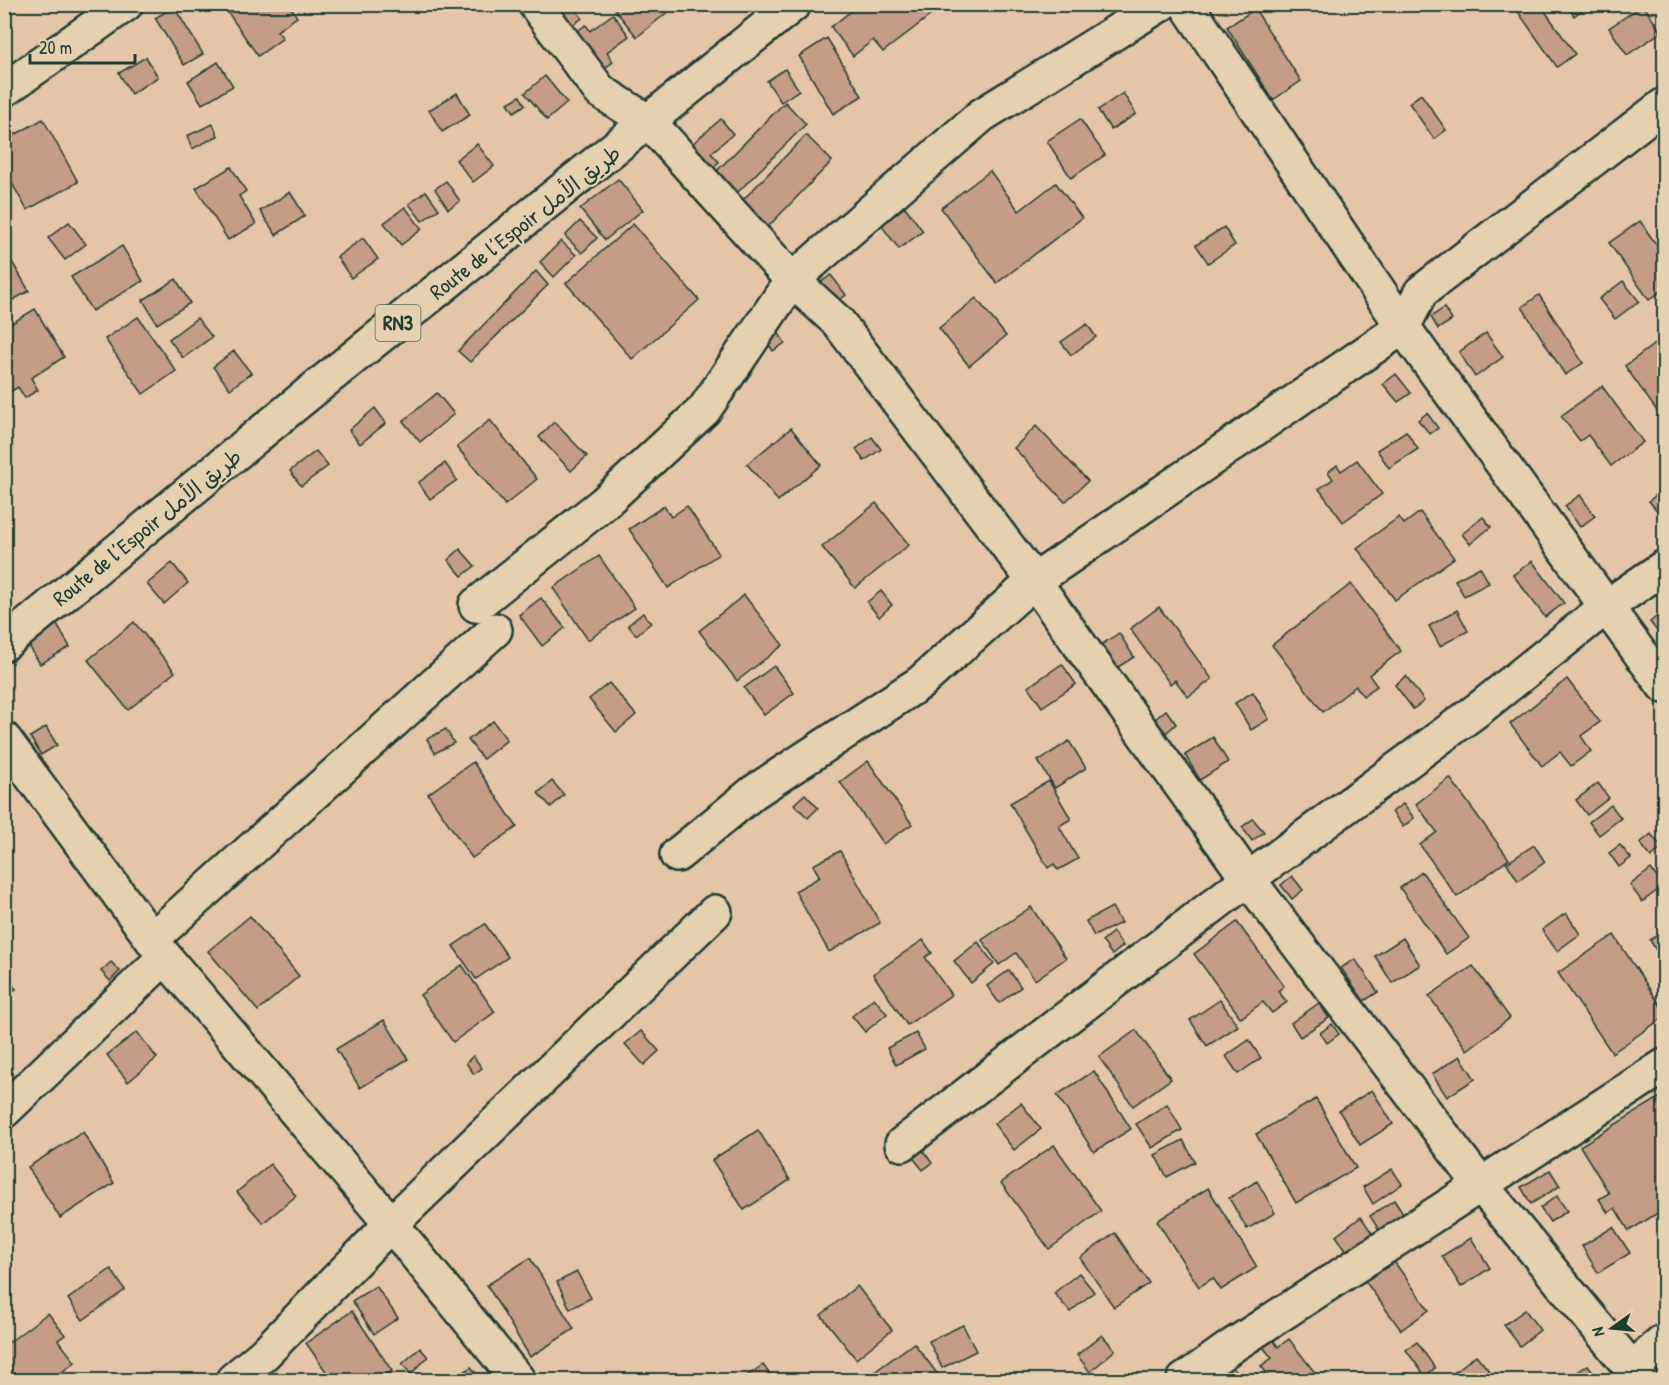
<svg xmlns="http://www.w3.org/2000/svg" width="1669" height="1385" font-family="'Patrick Hand','Playpen Sans Arabic',sans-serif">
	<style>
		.building { fill: #c59c86; stroke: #1f3d34; stroke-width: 1.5 }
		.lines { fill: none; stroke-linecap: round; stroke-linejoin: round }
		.minor-casing { stroke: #1f3d34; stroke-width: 38 }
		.trunk-casing { stroke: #1f3d34; stroke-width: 38 }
		.minor { stroke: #e5d0af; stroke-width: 33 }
		.trunk { stroke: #e5d0af; stroke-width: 33 }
		.labels { text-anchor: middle; stroke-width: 4.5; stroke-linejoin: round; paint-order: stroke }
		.shield { fill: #e5d0af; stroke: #5a6959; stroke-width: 1.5 }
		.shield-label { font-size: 21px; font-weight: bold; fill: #1f3d34 }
		.street-label { font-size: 22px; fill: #1f3d34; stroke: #e5d0af }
	</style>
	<rect width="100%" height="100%" fill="#e4c5a7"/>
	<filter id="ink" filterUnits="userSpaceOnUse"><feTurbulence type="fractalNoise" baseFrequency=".0167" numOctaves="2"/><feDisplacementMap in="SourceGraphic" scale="12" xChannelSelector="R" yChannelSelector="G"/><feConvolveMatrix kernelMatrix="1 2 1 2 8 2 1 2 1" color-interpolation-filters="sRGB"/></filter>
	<g filter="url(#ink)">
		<g class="building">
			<polygon points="222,4 289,4 297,17 277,31 283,38 258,56"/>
			<polygon points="554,4 571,4 582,18 561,34"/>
			<polygon points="622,4 673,4 675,6 637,37 615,10"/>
			<polygon points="860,4 945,4 883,52 873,40 853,56 831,27"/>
			<polygon points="1522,4 1540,4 1575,54 1557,67 1516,9"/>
			<polygon points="1566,4 1590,4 1574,16"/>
			<polygon points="1643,5 1661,32 1627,55 1609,28"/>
			<polygon points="174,7 203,54 184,65 155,18"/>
			<polygon points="1255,9 1301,81 1273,100 1227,27"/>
			<polygon points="613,14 629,36 607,52 613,62 591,78 564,40 586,25 590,31"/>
			<polygon points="827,38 862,96 833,114 799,56"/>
			<polygon points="146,57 158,77 131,94 119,73"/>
			<polygon points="218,62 233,86 202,104 188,81"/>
			<polygon points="785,69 799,90 781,102 767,81"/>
			<polygon points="545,76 567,103 547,120 525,93"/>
			<polygon points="457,93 470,115 442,132 429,110"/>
			<polygon points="1123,93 1136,114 1111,130 1098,110"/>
			<polygon points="1421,94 1446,130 1434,139 1409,103"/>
			<polygon points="520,96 525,105 514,112 508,103"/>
			<polygon points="785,102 806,124 733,197 712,176"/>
			<polygon points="43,119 78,182 27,210 4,169 4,133 9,138"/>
			<polygon points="721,119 733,134 711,153 719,162 705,174 685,150"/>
			<polygon points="1080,119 1105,155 1071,178 1047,141"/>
			<polygon points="213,124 218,136 192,149 187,136"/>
			<polygon points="806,135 832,161 761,234 735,208"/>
			<polygon points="477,144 494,166 473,182 456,160"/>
			<polygon points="231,167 246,191 239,196 256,224 228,240 196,188"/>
			<polygon points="990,171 1019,211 1056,183 1082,218 997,283 941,208"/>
			<polygon points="618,179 643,210 605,240 580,209"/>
			<polygon points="446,181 460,201 448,209 435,189"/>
			<polygon points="426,191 439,209 422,221 409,204"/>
			<polygon points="290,192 305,216 276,235 260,211"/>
			<polygon points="405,207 422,229 401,245 384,223"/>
			<polygon points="905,207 923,231 899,249 881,225"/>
			<polygon points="580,221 597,238 582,253 565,236"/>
			<polygon points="1640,221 1664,256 1664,289 1649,300 1609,243"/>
			<polygon points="69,222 86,244 65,260 48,238"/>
			<polygon points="633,224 699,300 632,359 566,283"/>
			<polygon points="1224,227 1235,245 1208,263 1196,245"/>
			<polygon points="363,238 378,259 351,278 337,257"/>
			<polygon points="561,241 576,255 554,277 540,262"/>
			<polygon points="122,246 143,281 92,311 71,277"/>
			<polygon points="4,248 29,291 4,305"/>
			<polygon points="536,271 548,285 470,362 458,351"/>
			<polygon points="831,275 846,295 827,308 813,288"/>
			<polygon points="176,279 190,303 157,324 143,300"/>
			<polygon points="1623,281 1639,301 1615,319 1599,299"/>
			<polygon points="1539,295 1583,363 1565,375 1522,307"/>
			<polygon points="976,298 1006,336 969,366 939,328"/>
			<polygon points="1444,308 1452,320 1438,329 1431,317"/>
			<polygon points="35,309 64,357 31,378 38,390 25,398 18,387 4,396 4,328"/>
			<polygon points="138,317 176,371 143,394 105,339"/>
			<polygon points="197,318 212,337 183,358 169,339"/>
			<polygon points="1087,324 1096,337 1071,355 1061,342"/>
			<polygon points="774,326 785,343 773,351 762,334"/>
			<polygon points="1486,333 1503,357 1475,377 1459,352"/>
			<polygon points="1664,337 1664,421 1625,366"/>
			<polygon points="234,351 251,373 230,389 213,367"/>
			<polygon points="1396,374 1411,393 1398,402 1383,384"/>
			<polygon points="1602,386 1643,442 1611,466 1588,435 1580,441 1561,416"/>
			<polygon points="437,393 454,414 420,442 403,421"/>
			<polygon points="375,408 386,423 360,444 349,430"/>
			<polygon points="1427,413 1438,428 1430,434 1418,420"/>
			<polygon points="490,420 537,479 505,505 457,447"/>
			<polygon points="554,422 587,456 571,471 539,437"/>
			<polygon points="1036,426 1088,481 1065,502 1014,448"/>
			<polygon points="791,428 821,465 778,501 747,464"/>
			<polygon points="1406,431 1418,449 1389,468 1377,450"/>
			<polygon points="872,437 881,449 864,461 856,449"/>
			<polygon points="316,451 328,466 301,486 290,471"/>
			<polygon points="1357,460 1382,494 1343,522 1319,489 1333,479 1328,472 1337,465 1341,471"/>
			<polygon points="445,463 457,480 430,499 418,483"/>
			<polygon points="1664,488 1664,519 1649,501"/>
			<polygon points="1580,495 1595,516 1580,527 1565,506"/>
			<polygon points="876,503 909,545 855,588 822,547"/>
			<polygon points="664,506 671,517 687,506 719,554 668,588 629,529"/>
			<polygon points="1420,512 1454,558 1395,600 1357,548 1399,517 1404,524"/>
			<polygon points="1483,517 1491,527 1470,544 1462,534"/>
			<polygon points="460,549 475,566 462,576 448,560"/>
			<polygon points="599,556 635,608 588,640 553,588"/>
			<polygon points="1532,561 1564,603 1545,617 1513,575"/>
			<polygon points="172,563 188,583 164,604 147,584"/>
			<polygon points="1480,567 1489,583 1464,596 1455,580"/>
			<polygon points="1351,584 1401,651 1369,675 1377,686 1363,696 1356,686 1323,712 1272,645"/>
			<polygon points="881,591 892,605 879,617 867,602"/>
			<polygon points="744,595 783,645 737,681 699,631"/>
			<polygon points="541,598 565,628 542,646 519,615"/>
			<polygon points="1159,607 1212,679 1188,697 1175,680 1170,684 1130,629"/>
			<polygon points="1457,610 1468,631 1440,646 1429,626"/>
			<polygon points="643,613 651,623 636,635 628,625"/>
			<polygon points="1661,613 1664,618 1664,632 1660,635 1650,622"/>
			<polygon points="134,622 175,672 128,710 88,660"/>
			<polygon points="56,623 70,647 40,664 26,641"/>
			<polygon points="1119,633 1134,657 1107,674 1092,651"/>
			<polygon points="1062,664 1076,684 1042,707 1028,687"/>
			<polygon points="774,666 794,693 764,715 744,688"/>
			<polygon points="1406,676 1424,701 1413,709 1395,685"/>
			<polygon points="1567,679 1600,722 1581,736 1591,751 1571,766 1560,752 1542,766 1510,724"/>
			<polygon points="609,683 636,715 616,732 589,699"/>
			<polygon points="1253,692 1269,719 1251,730 1235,703"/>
			<polygon points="1166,710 1176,724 1166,733 1155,719"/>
			<polygon points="493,721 507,740 483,759 468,740"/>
			<polygon points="46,727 57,745 41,755 30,737"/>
			<polygon points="446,729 454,743 435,753 427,739"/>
			<polygon points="1213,737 1228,762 1200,780 1185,755"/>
			<polygon points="1069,741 1086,768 1055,788 1038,761"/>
			<polygon points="868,761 912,824 883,844 840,782"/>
			<polygon points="473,762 517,827 472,858 428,794"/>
			<polygon points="1450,778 1509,859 1457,897 1420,845 1437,832 1416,804"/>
			<polygon points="552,781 564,795 551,807 538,793"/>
			<polygon points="1049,781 1071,819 1059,826 1078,859 1058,870 1054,864 1048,868 1010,803"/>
			<polygon points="1598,783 1609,798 1587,815 1576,800"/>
			<polygon points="805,794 818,808 808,818 794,804"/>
			<polygon points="1403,804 1414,818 1403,827 1392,812"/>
			<polygon points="1611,805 1621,818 1599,835 1589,822"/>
			<polygon points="1253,819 1264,832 1252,841 1242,827"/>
			<polygon points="1651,834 1662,848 1651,857 1640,843"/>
			<polygon points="1534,845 1545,862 1518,881 1507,863"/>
			<polygon points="1620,845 1631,858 1619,867 1609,853"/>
			<polygon points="840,851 880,923 829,952 795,891 820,877 813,865"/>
			<polygon points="1651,869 1663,886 1642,902 1630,885"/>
			<polygon points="1422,872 1469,938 1446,954 1400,888"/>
			<polygon points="1292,876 1303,890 1292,899 1281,885"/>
			<polygon points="1031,907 1066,958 1035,980 1016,953 999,965 982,940"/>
			<polygon points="1112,907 1121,923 1094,936 1086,921"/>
			<polygon points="1566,913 1580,934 1557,951 1542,930"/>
			<polygon points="250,916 299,976 258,1011 208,951"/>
			<polygon points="1237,922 1284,986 1278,991 1287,1002 1272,1013 1263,1002 1241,1018 1194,954"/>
			<polygon points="485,924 508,957 476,979 453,946"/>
			<polygon points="1664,931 1664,961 1663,962 1650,940"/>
			<polygon points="1113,932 1123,946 1112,955 1102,941"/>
			<polygon points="1614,935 1664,1011 1664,1017 1612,1053 1558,973"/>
			<polygon points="1403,938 1420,965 1392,983 1375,956"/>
			<polygon points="923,940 932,953 925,957 951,995 907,1025 873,974"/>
			<polygon points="978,942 994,964 971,983 954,961"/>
			<polygon points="1355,959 1378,992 1364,1001 1341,968"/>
			<polygon points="111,962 120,971 110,981 101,971"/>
			<polygon points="462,965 495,1012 453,1042 420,995"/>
			<polygon points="1473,966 1510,1018 1467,1050 1429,996"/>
			<polygon points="1009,970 1021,987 999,1003 987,986"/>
			<polygon points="4,976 16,989 4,998"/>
			<polygon points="874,998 887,1014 865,1032 852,1016"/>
			<polygon points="1220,1000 1238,1026 1207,1046 1190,1020"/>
			<polygon points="1319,1003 1329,1018 1300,1037 1291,1023"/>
			<polygon points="384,1020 408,1059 360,1088 336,1049"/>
			<polygon points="1332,1024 1339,1034 1327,1043 1320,1033"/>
			<polygon points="1136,1030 1171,1079 1133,1106 1099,1057"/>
			<polygon points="641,1031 659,1051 644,1065 625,1044"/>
			<polygon points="137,1032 157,1058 128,1082 107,1055"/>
			<polygon points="916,1033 925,1049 896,1065 887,1048"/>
			<polygon points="1249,1040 1261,1058 1238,1074 1226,1056"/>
			<polygon points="473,1056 482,1068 474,1074 466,1063"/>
			<polygon points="1460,1056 1475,1079 1447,1097 1432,1074"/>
			<polygon points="1094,1071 1131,1129 1094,1152 1057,1095"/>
			<polygon points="1372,1090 1393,1124 1360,1145 1339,1111"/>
			<polygon points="1662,1096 1664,1100 1664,1209 1629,1231 1615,1208 1608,1213 1599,1199 1609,1193 1580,1146"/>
			<polygon points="1316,1099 1356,1168 1296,1203 1256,1134"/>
			<polygon points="1021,1103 1041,1129 1014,1150 994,1124"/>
			<polygon points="1167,1104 1182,1130 1152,1148 1136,1124"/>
			<polygon points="758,1130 790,1180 744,1210 712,1160"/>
			<polygon points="83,1132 114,1183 60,1218 28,1167"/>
			<polygon points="1183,1140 1195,1162 1167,1177 1155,1155"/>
			<polygon points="1054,1145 1101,1211 1049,1249 1001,1183"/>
			<polygon points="920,1146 932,1163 923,1170 910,1154"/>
			<polygon points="270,1164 296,1196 263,1223 237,1192"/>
			<polygon points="1392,1169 1402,1184 1373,1204 1363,1187"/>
			<polygon points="1550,1170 1560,1186 1531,1204 1521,1187"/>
			<polygon points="1257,1181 1275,1213 1247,1229 1229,1198"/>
			<polygon points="1208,1188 1257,1267 1221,1290 1213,1278 1199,1287 1157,1221"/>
			<polygon points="1557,1196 1567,1211 1550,1222 1540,1208"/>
			<polygon points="1394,1200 1403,1214 1379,1230 1370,1216"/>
			<polygon points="1361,1217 1372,1233 1347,1251 1336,1236"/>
			<polygon points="1613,1227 1630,1253 1598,1273 1582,1246"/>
			<polygon points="1115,1233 1149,1283 1114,1307 1080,1258"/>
			<polygon points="1471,1238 1490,1268 1461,1287 1442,1256"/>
			<polygon points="1390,1256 1429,1310 1401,1330 1362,1277"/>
			<polygon points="530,1258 574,1329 530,1357 487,1285"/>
			<polygon points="111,1269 125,1290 83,1320 68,1299"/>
			<polygon points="577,1272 591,1298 570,1309 557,1282"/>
			<polygon points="1079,1273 1094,1292 1070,1312 1054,1293"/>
			<polygon points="376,1286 398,1318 374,1334 352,1301"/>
			<polygon points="857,1286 892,1330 856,1359 821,1315"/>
			<polygon points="1525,1310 1540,1330 1520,1346 1504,1325"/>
			<polygon points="352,1311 392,1371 378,1380 332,1380 306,1343"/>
			<polygon points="48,1313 65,1335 58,1340 75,1362 51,1380 14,1380 4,1369 4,1346"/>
			<polygon points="963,1325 976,1351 942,1368 929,1341"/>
			<polygon points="1102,1335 1115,1350 1090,1372 1077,1355"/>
			<polygon points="1273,1339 1278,1347 1289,1339 1316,1374 1307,1380 1272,1380 1261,1366 1272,1358 1263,1347"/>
			<polygon points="1417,1342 1435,1368 1425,1376 1406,1350"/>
			<polygon points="914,1343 942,1380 872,1380 869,1376"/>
			<polygon points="420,1348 428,1357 411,1374 402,1364"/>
			<polygon points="1476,1355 1497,1380 1445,1380"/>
			<polygon points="1230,1363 1242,1380 1205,1380"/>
			<polygon points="763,1365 774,1380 741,1380"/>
			<polygon points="1588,1365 1599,1380 1566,1380"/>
			<polygon points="471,1367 480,1378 477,1380 465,1380 460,1375"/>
		</g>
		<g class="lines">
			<g class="minor-casing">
				<g id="minor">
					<polyline points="535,4 600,91 650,123 792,280 838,322 1034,581 1248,879 1480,1184 1641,1380"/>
					<polyline points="1186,4 1403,327 1664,686"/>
					<polyline points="4,90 126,4"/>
					<polyline points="476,605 604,503 704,410 792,280 982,115 1161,4"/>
					<polyline points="4,739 165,957 391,1224 518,1380"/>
					<polyline points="677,855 754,792 920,683 1034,581 1403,327 1421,292 1664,105"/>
					<polyline points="152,939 495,630"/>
					<polyline points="4,1111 165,957"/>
					<polyline points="902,1144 1248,879 1480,708 1606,607 1664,567"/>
					<polyline points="1631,1369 1664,1341"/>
					<polyline points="233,1380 264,1354 391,1224 715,912"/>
					<polyline points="1184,1380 1232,1346 1664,1066"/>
				</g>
			</g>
			<g class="trunk-casing">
				<polyline id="trunk" points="4,644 313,390 794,4"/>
			</g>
			<use href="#minor" class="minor"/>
			<use href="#trunk" class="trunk"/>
		</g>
	</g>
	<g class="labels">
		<rect class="shield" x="375.5" y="305" width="45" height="36" rx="4.5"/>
		<g class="shield-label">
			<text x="398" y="330">RN3</text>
		</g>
		<g class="street-label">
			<text transform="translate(525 222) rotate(-38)" y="8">Route de l’Espoir طريق الأمل</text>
			<text transform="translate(147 527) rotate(-39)" y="8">Route de l’Espoir طريق الأمل</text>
		</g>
	</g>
	<rect width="1669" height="1385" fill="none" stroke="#e5d0af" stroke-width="24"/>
	<rect x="12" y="12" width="1645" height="1361" fill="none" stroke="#1f3d34" stroke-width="2" filter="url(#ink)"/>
	<g transform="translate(1612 1328) rotate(255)" stroke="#e5d0af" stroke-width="4.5" paint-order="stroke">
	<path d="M0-4.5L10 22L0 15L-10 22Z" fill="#1f3d34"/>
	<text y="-9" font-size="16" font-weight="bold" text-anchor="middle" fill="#1f3d34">N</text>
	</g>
	<path d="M30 54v9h105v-9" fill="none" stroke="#1f3d34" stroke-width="3"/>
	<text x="39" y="54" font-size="18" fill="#1f3d34" stroke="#e5d0af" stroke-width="4.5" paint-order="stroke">20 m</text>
</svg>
